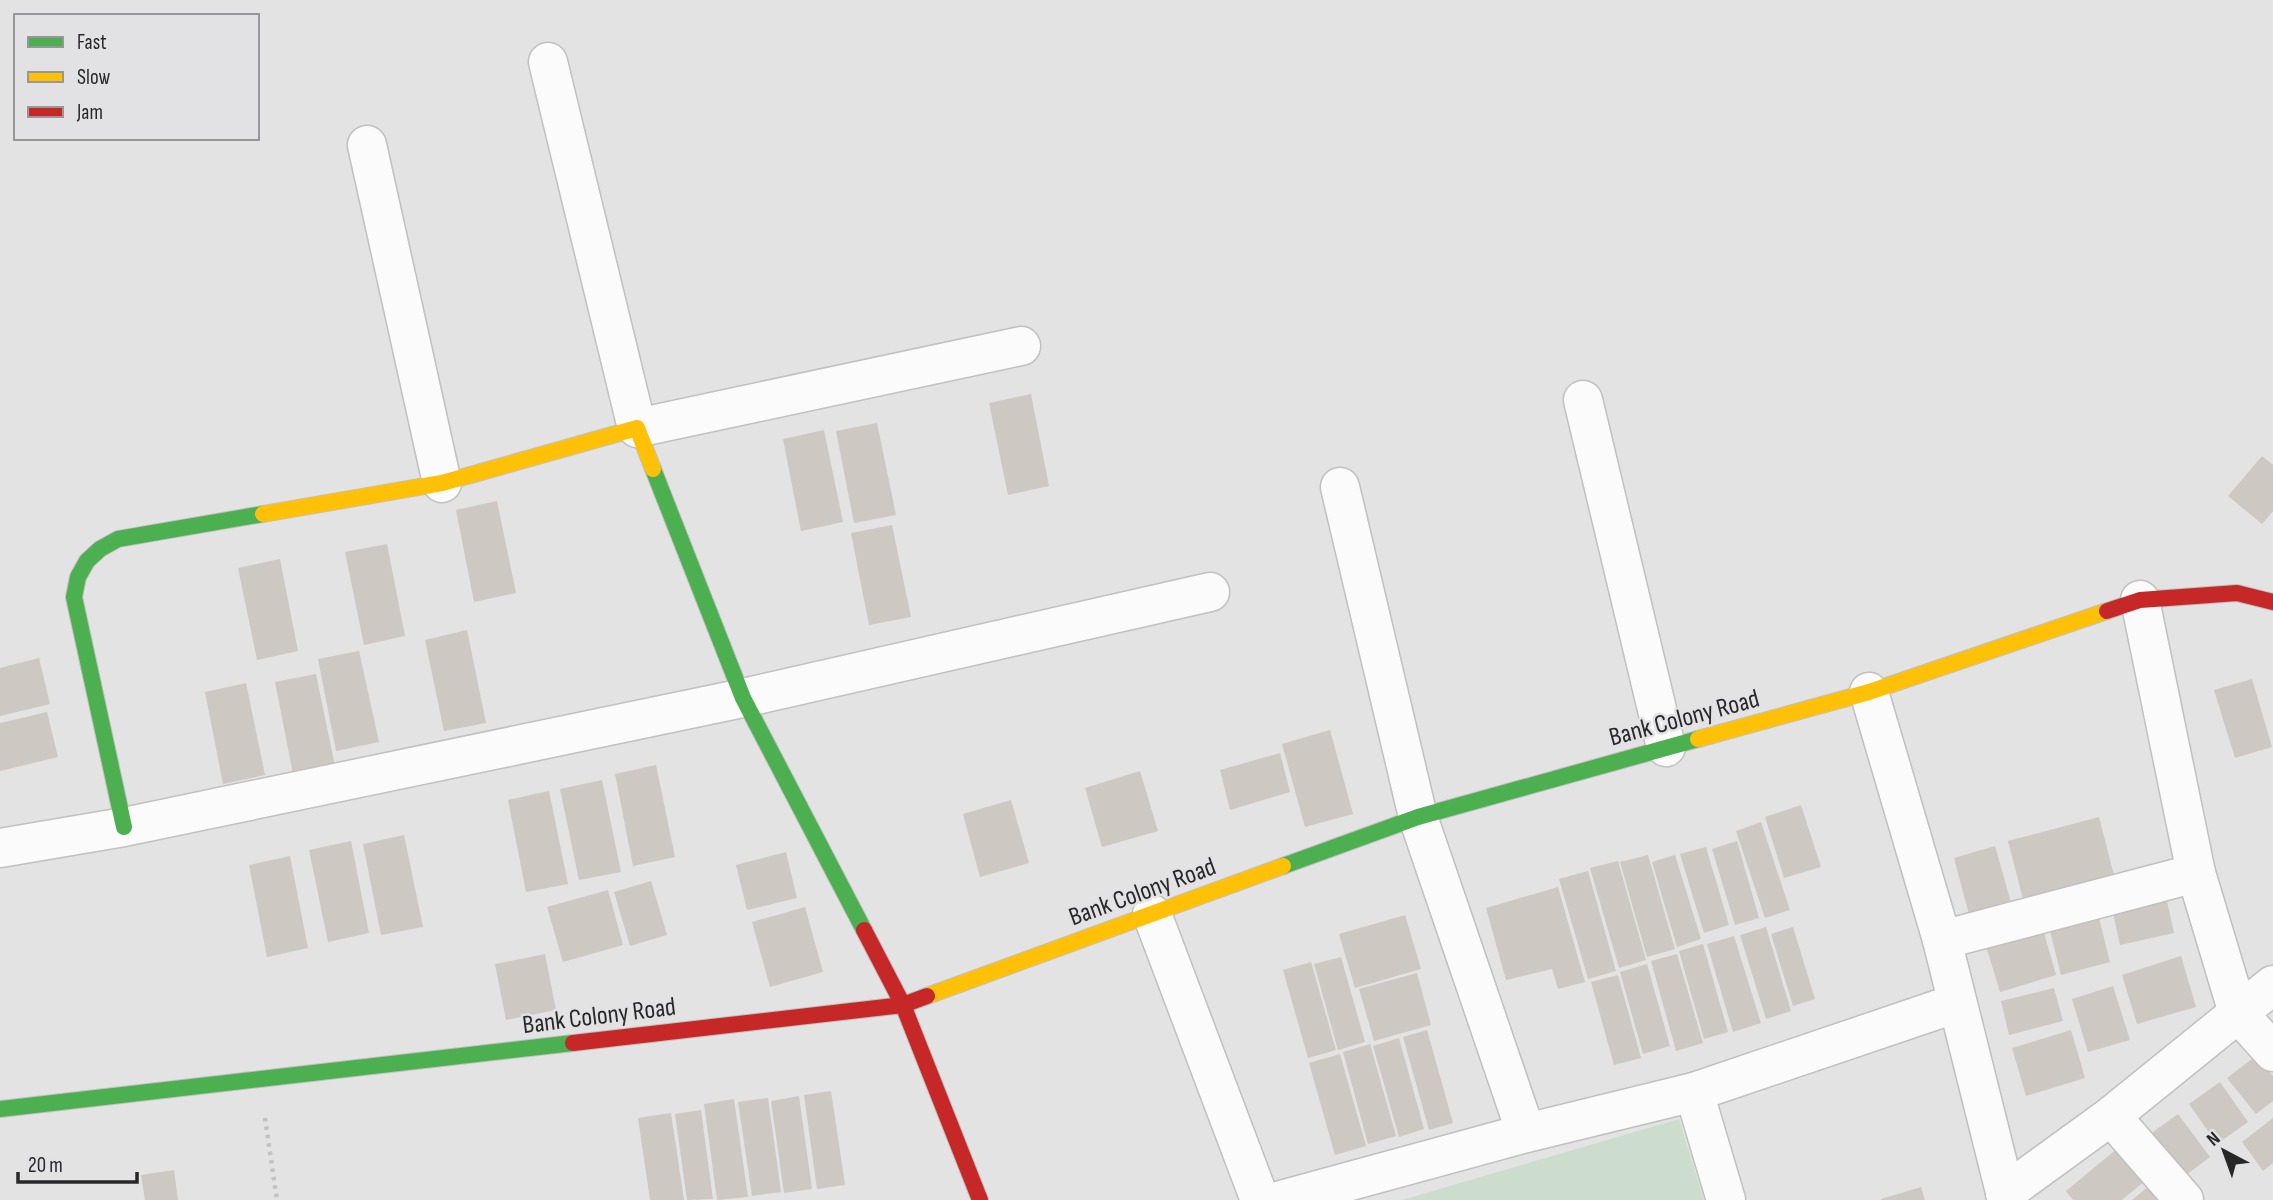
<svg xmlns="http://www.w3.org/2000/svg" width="2273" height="1200" font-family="'Sofia Sans Condensed',sans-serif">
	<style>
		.green { fill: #ccddcd }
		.building { fill: #cdc8c1 }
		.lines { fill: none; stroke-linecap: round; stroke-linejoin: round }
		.street-casing { stroke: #c0c0c1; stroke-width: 41 }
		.fast-casing { stroke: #c0c0c1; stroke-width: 18 }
		.slow-casing { stroke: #c0c0c1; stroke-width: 18 }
		.jam-casing { stroke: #c0c0c1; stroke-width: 18 }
		.path { stroke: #c2c2c3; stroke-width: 4.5; stroke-dasharray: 3.5 5; stroke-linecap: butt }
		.street { stroke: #fbfbfb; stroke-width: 38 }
		.fast { stroke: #4caf50; stroke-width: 16 }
		.slow { stroke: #ffc107; stroke-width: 16 }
		.jam { stroke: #c62828; stroke-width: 16 }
		.labels { text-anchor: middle; stroke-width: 5; stroke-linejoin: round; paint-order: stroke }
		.street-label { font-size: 26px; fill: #272728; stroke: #e2e2e5 }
	</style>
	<rect width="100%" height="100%" fill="#e3e3e4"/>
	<polygon class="green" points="1679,1119 1704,1200 1402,1200"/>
	<g class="building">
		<polygon points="1031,394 1049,486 1008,495 989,403"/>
		<polygon points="877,423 896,515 854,523 836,431"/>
		<polygon points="824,430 843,522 801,531 783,439"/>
		<polygon points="2262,456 2273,465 2273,511 2262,524 2228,496"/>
		<polygon points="497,501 516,593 474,602 456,510"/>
		<polygon points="892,525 911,617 869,625 851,533"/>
		<polygon points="387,544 405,636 364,645 345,552"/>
		<polygon points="280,559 298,651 257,660 238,568"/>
		<polygon points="467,630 486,723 444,731 425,640"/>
		<polygon points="359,651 379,742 336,751 318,659"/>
		<polygon points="39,658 50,704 0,716 0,668"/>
		<polygon points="316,674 335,766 293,774 275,682"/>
		<polygon points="2252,679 2272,747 2235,758 2214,690"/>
		<polygon points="246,683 265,775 223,784 205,692"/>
		<polygon points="47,712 58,757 0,771 0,723"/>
		<polygon points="1330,730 1353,814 1305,827 1282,744"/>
		<polygon points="1280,753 1290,792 1230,810 1220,770"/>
		<polygon points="656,765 675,857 633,866 615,774"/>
		<polygon points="1140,771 1158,831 1102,847 1085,788"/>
		<polygon points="602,780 621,872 579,880 560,789"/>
		<polygon points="549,791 568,884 526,892 508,800"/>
		<polygon points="1011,800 1029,863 980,877 963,814"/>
		<polygon points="1801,805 1821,867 1784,878 1765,817"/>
		<polygon points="2099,817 2114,875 2023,899 2008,841"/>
		<polygon points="1761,822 1790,910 1765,918 1736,831"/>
		<polygon points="404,835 423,927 381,935 363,844"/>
		<polygon points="351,841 369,933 328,942 309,850"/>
		<polygon points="1737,841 1759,918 1735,925 1712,849"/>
		<polygon points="1995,846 2012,906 1970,918 1954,858"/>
		<polygon points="1706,847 1729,925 1704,933 1680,854"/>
		<polygon points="786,852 797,898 747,910 736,865"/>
		<polygon points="1648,855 1675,949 1647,957 1620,862"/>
		<polygon points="1675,855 1701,939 1677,947 1652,862"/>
		<polygon points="290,856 308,948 267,957 249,865"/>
		<polygon points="1618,861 1646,960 1619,968 1590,868"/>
		<polygon points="1588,871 1616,971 1588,979 1559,879"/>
		<polygon points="651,881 667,935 630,946 614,892"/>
		<polygon points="1558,887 1585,982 1558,989 1552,969 1506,980 1486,908"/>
		<polygon points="608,890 623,945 563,962 547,907"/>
		<polygon points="2165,892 2174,933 2120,945 2111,904"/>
		<polygon points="805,907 823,972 770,987 752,922"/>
		<polygon points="2098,914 2110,962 2061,975 2049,927"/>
		<polygon points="1405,915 1421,969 1355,988 1339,934"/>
		<polygon points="1766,927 1791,1011 1766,1019 1740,935"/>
		<polygon points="1793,927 1815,999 1793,1006 1771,934"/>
		<polygon points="2043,929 2056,975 2000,992 1986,946"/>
		<polygon points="1734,936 1761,1023 1733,1032 1707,944"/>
		<polygon points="1703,944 1728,1032 1704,1039 1679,951"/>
		<polygon points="545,954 556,1010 506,1020 495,964"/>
		<polygon points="1677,954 1703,1043 1676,1051 1651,961"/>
		<polygon points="2181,956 2196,1007 2137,1024 2122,975"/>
		<polygon points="1341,957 1365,1042 1338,1050 1314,964"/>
		<polygon points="1311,962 1336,1050 1308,1058 1283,970"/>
		<polygon points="1647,964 1670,1046 1643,1054 1620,972"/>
		<polygon points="1417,973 1431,1025 1374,1041 1359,989"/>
		<polygon points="1618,975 1641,1058 1614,1065 1591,982"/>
		<polygon points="2113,986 2130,1040 2088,1052 2072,999"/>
		<polygon points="2054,988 2063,1021 2009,1035 2001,1001"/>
		<polygon points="1427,1030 1453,1123 1429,1130 1403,1037"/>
		<polygon points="2071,1030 2085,1078 2026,1096 2012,1048"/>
		<polygon points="1399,1038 1424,1129 1399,1137 1373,1046"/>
		<polygon points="1370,1044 1396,1136 1368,1144 1343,1052"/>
		<polygon points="1340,1054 1366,1146 1335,1155 1309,1063"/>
		<polygon points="2257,1055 2273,1076 2273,1101 2256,1114 2227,1078"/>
		<polygon points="2220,1082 2248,1122 2217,1144 2189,1104"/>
		<polygon points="831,1091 845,1185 817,1189 804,1095"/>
		<polygon points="799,1096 812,1189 784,1193 771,1101"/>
		<polygon points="768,1098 781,1192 752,1196 738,1102"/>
		<polygon points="734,1099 748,1197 717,1200 704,1104"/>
		<polygon points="701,1110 713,1199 687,1200 675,1114"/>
		<polygon points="671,1113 684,1200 650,1200 638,1118"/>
		<polygon points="2178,1114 2210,1157 2178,1181 2146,1137"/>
		<polygon points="2273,1118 2273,1163 2263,1171 2242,1142"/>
		<polygon points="2124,1143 2151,1176 2122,1200 2073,1200 2066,1191"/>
		<polygon points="174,1170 178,1200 145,1200 141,1175"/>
		<polygon points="2150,1185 2162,1200 2132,1200"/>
		<polygon points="1921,1187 1925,1200 1881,1200 1881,1199"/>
	</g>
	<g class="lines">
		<g class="street-casing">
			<g id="street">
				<polyline points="548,62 637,428 1021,346"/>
				<polyline points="367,145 442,483"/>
				<polyline points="1583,400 1666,747"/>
				<polyline points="1340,487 1418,817 1526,1133"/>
				<polyline points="2140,600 2196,873 2238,1013 2273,1052"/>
				<polyline points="1869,692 1942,940 2007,1200"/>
				<polyline points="0,848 124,827 743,698 1210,592"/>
				<polyline points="1152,914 1260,1200"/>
				<polyline points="1942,940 2196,873"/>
				<polyline points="1694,1092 1726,1200"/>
				<polyline points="2111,1116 2184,1200"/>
				<polyline points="2005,1193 2111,1116 2273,985"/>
				<polyline points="1281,1200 1526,1133 1694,1092 1957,1003"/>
			</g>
		</g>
		<g class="fast-casing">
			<g id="fast">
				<polyline points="653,469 743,698 864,930"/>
				<polyline points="124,827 74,597 78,577 87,561 100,549 118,539 263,514"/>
				<polyline points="1283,866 1418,817 1698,739"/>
				<polyline points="0,1109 573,1043"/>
			</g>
		</g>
		<g class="slow-casing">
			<g id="slow">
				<polyline points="263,514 442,483 637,428 653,469"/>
				<polyline points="1698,739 1869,692 2107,611"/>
				<polyline points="927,996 1283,866"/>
			</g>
		</g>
		<g class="jam-casing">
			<g id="jam">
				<polyline points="2107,611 2140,600 2237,593 2273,602"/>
				<polyline points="864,930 903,1005 980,1200"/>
				<polyline points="573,1043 903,1005 927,996"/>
			</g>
		</g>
		<polyline class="path" points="265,1118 277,1200"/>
		<use href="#street" class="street"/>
		<use href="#fast" class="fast"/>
		<use href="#slow" class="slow"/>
		<use href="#jam" class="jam"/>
	</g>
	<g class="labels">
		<g class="street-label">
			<text transform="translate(1684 717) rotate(-15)" y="9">Bank Colony Road</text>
			<text transform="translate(1142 891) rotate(-20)" y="9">Bank Colony Road</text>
			<text transform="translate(599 1015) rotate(-7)" y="9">Bank Colony Road</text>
		</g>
	</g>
	<rect x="14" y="14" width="245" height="126" fill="#e2e2e5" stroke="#979799" stroke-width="2"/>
	<rect x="28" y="37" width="35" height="10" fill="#4caf50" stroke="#979799" stroke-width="2"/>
	<text x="77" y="49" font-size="21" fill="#272728">Fast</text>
	<rect x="28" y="72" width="35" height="10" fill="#ffc107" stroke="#979799" stroke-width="2"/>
	<text x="77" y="84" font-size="21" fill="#272728">Slow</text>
	<rect x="28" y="107" width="35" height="10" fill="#c62828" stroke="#979799" stroke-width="2"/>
	<text x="77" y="119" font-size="21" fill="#272728">Jam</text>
	<g transform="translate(2224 1151) rotate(319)" stroke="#e2e2e5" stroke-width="5" paint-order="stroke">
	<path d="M0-5L12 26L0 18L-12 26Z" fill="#272728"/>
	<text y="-10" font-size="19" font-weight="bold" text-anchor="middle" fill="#272728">N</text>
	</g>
	<path d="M18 1172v10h119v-10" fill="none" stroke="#272728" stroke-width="3.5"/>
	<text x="28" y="1172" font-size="21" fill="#272728" stroke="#e2e2e5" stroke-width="5" paint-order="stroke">20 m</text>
</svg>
